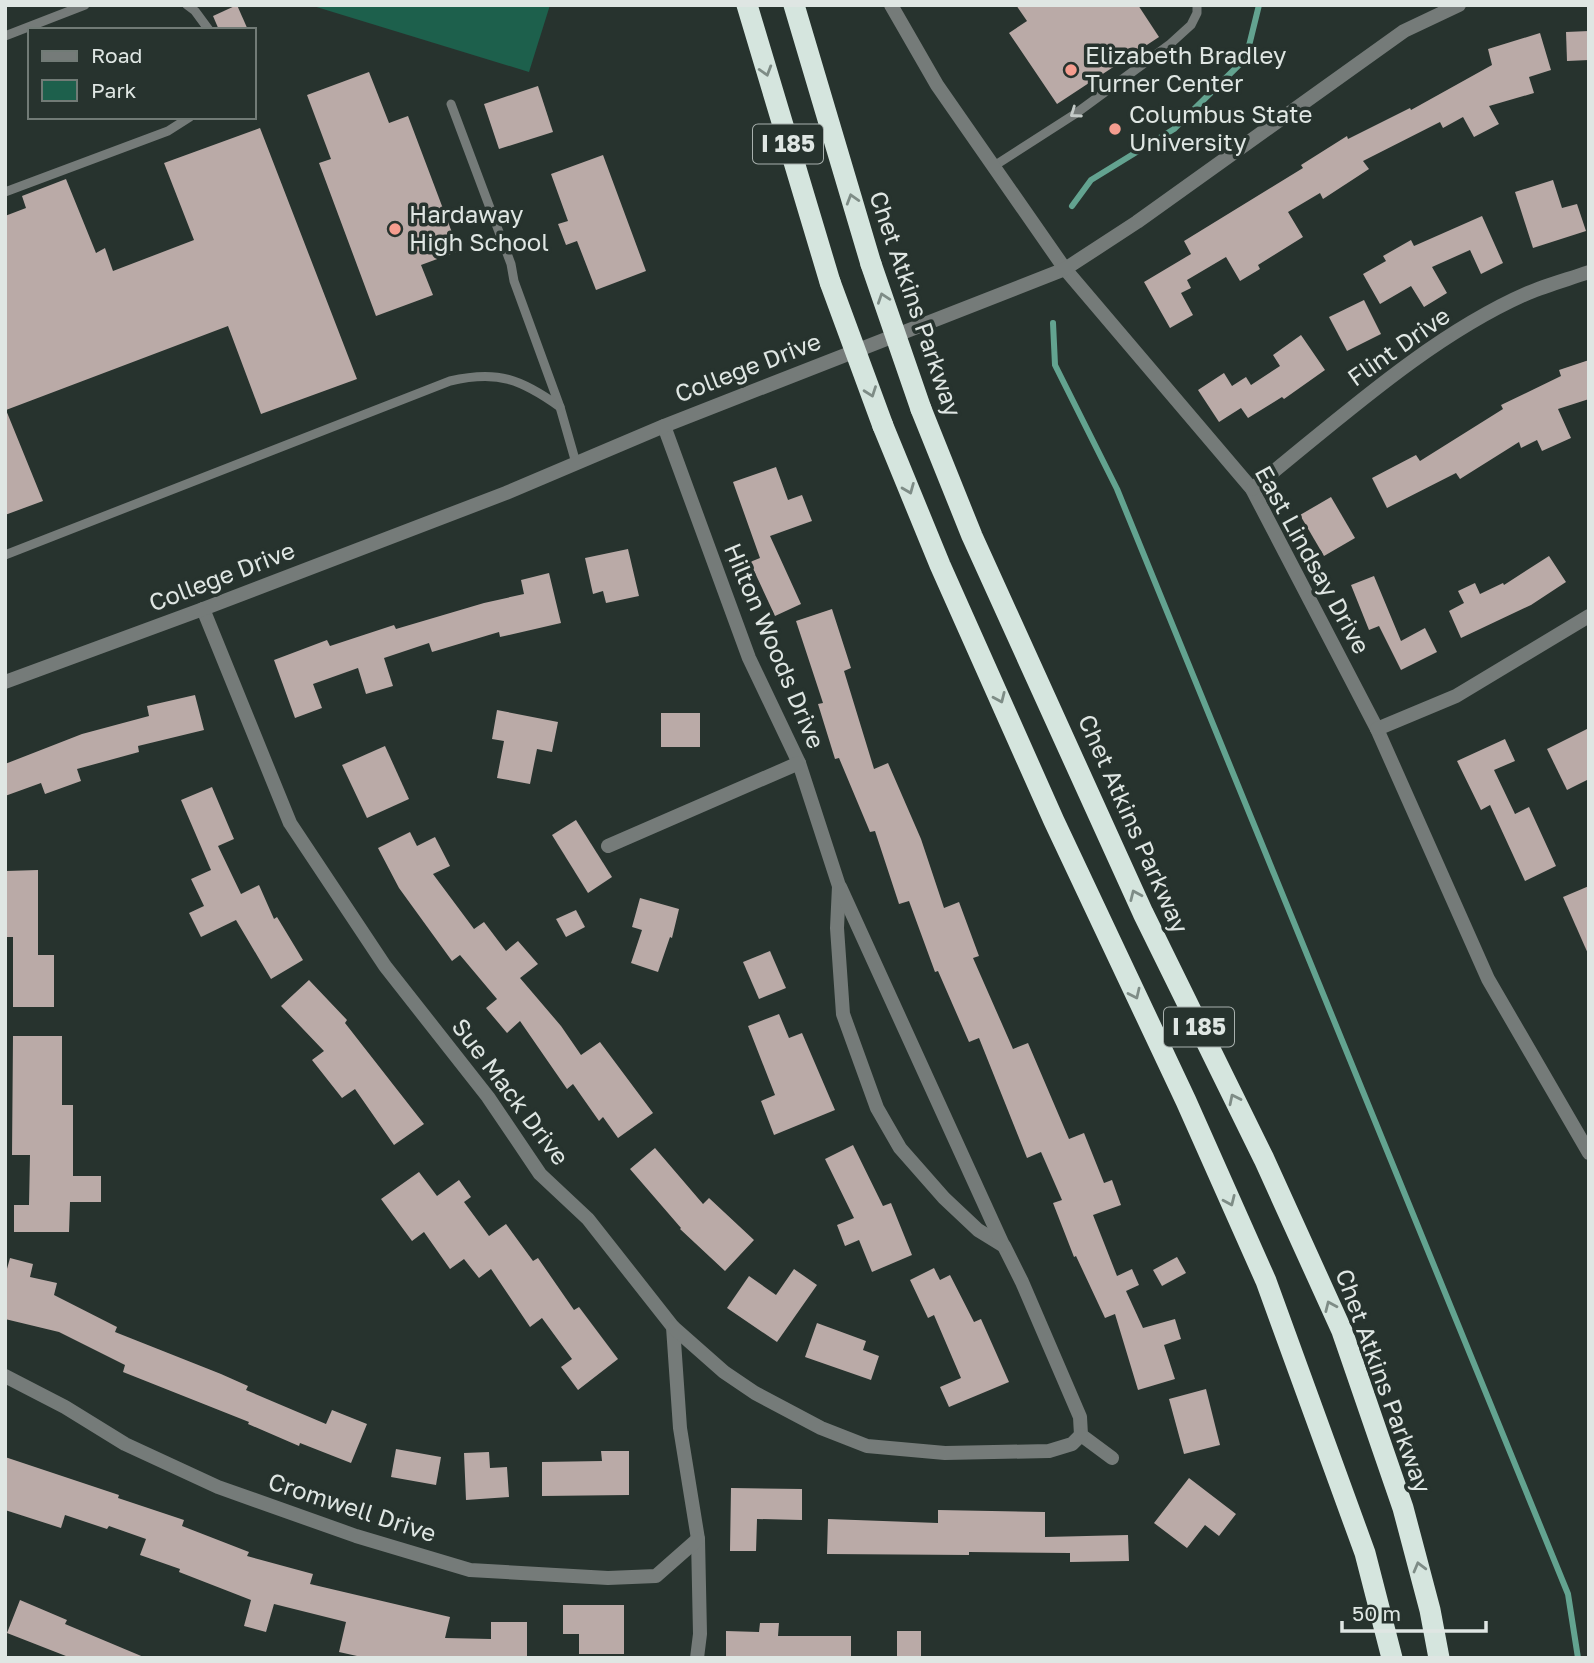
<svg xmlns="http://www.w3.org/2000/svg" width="1594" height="1663" font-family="'Golos Text',sans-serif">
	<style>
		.green { fill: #1d604c }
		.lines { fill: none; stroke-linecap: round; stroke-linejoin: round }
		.stream { stroke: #63a390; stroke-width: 6 }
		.building { fill: #baaaa7 }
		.service { stroke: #757b79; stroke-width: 9 }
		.minor { stroke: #757b79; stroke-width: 14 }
		.tertiary { stroke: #757b79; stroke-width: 14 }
		.motorway { stroke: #d5e5de; stroke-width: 21 }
		.motorway-bridge { stroke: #d5e5de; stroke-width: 21 }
		.oneway { stroke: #7e8c86 }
		.oneway2 { stroke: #c4cbc8 }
		.poi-dot { fill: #f59d8f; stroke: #27332e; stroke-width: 2.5 }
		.labels { text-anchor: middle; stroke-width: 7; stroke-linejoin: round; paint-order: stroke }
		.shield { fill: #27332e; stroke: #a8b0ad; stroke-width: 2 }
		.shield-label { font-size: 23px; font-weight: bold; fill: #dfe6e3 }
		.poi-label { font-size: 24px; fill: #dfe6e3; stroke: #27332e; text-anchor: start }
		.street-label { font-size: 24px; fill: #dfe6e3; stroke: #27332e }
	</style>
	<rect width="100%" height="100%" fill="#27332e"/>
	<polygon class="green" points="310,5 550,5 529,72"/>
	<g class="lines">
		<g class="stream">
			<polyline points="1072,206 1091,180 1174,129 1246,58 1259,5"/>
			<polyline points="1053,323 1055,365 1117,489 1568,1594 1578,1658"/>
		</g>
	</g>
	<g class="building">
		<polygon points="237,5 248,30 219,30 213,16"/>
		<polygon points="1016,5 1138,5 1159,37 1057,104 1009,33 1027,21"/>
		<polygon points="1589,31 1589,60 1567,61 1566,32"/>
		<polygon points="1540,33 1551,70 1529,77 1534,93 1489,106 1499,124 1474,137 1463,117 1443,128 1440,122 1363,161 1369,169 1323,199 1320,193 1288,212 1303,237 1258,265 1260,269 1240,281 1226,257 1187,280 1191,288 1181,293 1193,315 1170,328 1144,282 1191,254 1184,241 1303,168 1301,165 1347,136 1348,139 1410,108 1411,110 1492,65 1488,49"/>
		<polygon points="369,72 389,123 408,116 459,251 421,265 433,295 376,316 319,163 331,159 307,95"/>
		<polygon points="538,86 553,132 499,149 484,104"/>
		<polygon points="260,128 357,379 261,414 228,326 6,410 43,501 5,515 5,216 26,208 22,196 66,179 96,253 105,248 113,271 194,240 164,163"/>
		<polygon points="603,155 646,271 596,290 577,241 566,245 558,224 568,221 551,174"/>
		<polygon points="1553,180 1562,208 1577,204 1586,231 1533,248 1515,192"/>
		<polygon points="1482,216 1503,263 1481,274 1470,250 1432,267 1447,293 1424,307 1411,286 1380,304 1363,274 1386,261 1383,256 1411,240 1414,246"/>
		<polygon points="1364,300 1381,334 1347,351 1329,317"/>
		<polygon points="1301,335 1325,370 1284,399 1282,397 1248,418 1241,408 1219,422 1198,390 1224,373 1232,386 1246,377 1251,385 1280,366 1273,355"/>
		<polygon points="1589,360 1589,399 1558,409 1571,438 1542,451 1537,440 1521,448 1519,442 1460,479 1456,473 1387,508 1372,478 1416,455 1420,461 1503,409 1501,405 1561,376 1559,370"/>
		<polygon points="776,467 788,500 802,495 812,521 770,536 801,604 775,616 750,562 760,558 733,482"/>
		<polygon points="1331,497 1355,538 1324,556 1300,515"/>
		<polygon points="628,549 639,596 606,603 603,591 593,594 585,558"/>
		<polygon points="1549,556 1566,582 1531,605 1461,638 1449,611 1464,603 1458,591 1475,583 1480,594 1503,583 1504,585"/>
		<polygon points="549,573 561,623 500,637 499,632 432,652 429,643 384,658 393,686 366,694 358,668 313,684 322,708 295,718 274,660 327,640 330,646 394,625 396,629 484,603 524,594 521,580"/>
		<polygon points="1374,576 1401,641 1425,628 1437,652 1401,670 1379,626 1369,630 1351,585"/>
		<polygon points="832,609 851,668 844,671 874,769 888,763 921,839 944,908 959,902 979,956 973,958 1013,1049 1028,1043 1069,1139 1084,1133 1104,1183 1112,1180 1121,1205 1093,1215 1117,1276 1132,1269 1139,1285 1126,1291 1143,1328 1175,1319 1181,1339 1164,1345 1175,1379 1138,1390 1115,1314 1105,1318 1076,1256 1074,1257 1053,1203 1062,1200 1041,1152 1027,1158 979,1038 969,1042 938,971 935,972 909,901 899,904 875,831 870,832 839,758 835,759 818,704 823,703 796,621"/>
		<polygon points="195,695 204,730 138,746 139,752 77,769 81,781 45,794 41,783 5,796 5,764 82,734 149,716 147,706"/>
		<polygon points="497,710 558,722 552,752 537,749 530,784 497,778 504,741 492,739"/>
		<rect x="661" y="713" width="39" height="34"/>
		<polygon points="1589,728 1589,779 1567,790 1547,749"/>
		<polygon points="1505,739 1515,761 1494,770 1515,814 1529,807 1556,866 1525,881 1490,805 1481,810 1457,761"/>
		<polygon points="385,746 409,799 367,818 342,765"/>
		<polygon points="212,787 234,839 218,846 241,894 259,885 274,919 277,917 303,960 271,979 236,920 201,937 189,913 204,906 191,879 211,870 181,800"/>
		<polygon points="576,820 612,877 588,893 552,835"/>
		<polygon points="410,832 417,846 435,837 450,866 433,874 474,929 484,922 506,951 518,941 538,964 520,978 561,1026 581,1055 600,1042 653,1113 618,1138 603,1117 599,1121 573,1084 567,1089 520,1021 507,1033 486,1008 497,999 460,955 452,961 399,888 378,848"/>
		<polygon points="38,870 38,955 54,955 54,1007 13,1007 13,937 6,937 6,871"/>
		<polygon points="1589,886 1589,956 1563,897"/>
		<polygon points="640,898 679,909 672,938 670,937 658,972 631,963 642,930 632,927"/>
		<polygon points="576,910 585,927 566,937 556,919"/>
		<polygon points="770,951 786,988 759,999 743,962"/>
		<polygon points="309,980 347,1020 345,1023 424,1124 394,1145 355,1089 342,1098 312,1060 324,1051 281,1006"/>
		<polygon points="779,1014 789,1038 802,1033 835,1110 774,1135 761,1101 775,1095 748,1026"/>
		<polygon points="13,1036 62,1036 62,1105 73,1105 73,1176 101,1176 101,1202 70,1202 69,1232 14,1232 14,1205 29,1205 30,1155 12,1155"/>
		<polygon points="853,1145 883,1206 891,1203 912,1255 872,1272 859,1240 845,1246 837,1225 854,1218 825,1159"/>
		<polygon points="655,1148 703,1204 709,1198 754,1240 725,1271 680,1229 681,1228 630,1169"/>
		<polygon points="419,1172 437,1196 459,1180 471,1197 464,1202 489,1236 506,1224 533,1261 538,1258 574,1310 579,1307 618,1359 578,1390 561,1367 572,1359 542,1318 530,1327 491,1269 479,1278 464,1259 450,1269 424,1232 412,1241 381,1199"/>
		<polygon points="1177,1257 1186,1273 1162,1286 1153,1270"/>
		<polygon points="10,1258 33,1264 30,1277 57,1283 54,1295 117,1327 115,1332 221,1374 248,1386 246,1390 326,1424 332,1410 367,1424 351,1463 300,1443 299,1446 248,1424 249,1422 123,1372 125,1365 59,1332 5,1319 5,1276"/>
		<polygon points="934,1268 940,1280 950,1275 974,1322 981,1319 1009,1382 949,1407 940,1387 961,1378 934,1315 928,1318 910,1280"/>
		<polygon points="794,1269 817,1285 777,1342 727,1308 749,1276 776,1295"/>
		<polygon points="817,1323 866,1341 863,1350 879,1356 871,1380 805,1357"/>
		<polygon points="1206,1389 1220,1445 1184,1454 1169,1399"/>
		<polygon points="396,1449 441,1457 436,1485 391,1477"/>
		<polygon points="601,1451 629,1451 629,1495 542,1496 542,1462 602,1461"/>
		<polygon points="489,1452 490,1468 507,1467 509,1497 466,1500 464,1453"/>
		<polygon points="5,1457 119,1495 118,1498 184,1520 182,1526 249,1552 247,1556 313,1574 310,1584 450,1617 445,1638 491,1639 491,1622 527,1622 527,1658 366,1658 339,1652 346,1622 274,1604 266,1632 244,1626 251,1600 179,1572 180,1569 140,1555 146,1539 109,1526 107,1529 65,1515 61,1528 5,1510"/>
		<polygon points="1189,1478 1236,1514 1219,1536 1205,1525 1187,1548 1154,1523"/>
		<polygon points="731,1488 802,1489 802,1520 757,1519 756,1551 730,1551"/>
		<polygon points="938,1510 1045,1512 1045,1537 1128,1535 1129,1561 1070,1562 1070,1553 969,1552 969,1555 827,1554 828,1519 938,1523"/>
		<polygon points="20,1600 67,1620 65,1624 146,1658 71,1658 7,1633"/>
		<polygon points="563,1605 624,1605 624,1654 579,1654 579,1634 563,1634"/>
		<polygon points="760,1623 779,1623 778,1636 851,1636 851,1658 726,1658 726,1631 759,1632"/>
		<rect x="897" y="1631" width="24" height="27"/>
	</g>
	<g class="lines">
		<g class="service">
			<polyline points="187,5 195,11 209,30"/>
			<polyline points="5,36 85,5"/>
			<polyline points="451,104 511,264 514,281 560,407 576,463"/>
			<polyline points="994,166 1075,114 1169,45 1191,25 1197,13 1197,5"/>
			<polyline points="5,192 168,131 190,117"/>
			<path d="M 5,555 L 450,381 C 498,370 521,379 560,407"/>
		</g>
		<g class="minor">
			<polyline points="891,5 937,85 1065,269 1252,489 1377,729 1488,979 1589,1153"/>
			<polyline points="664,426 749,658 799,763 839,886 837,928 843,1014 877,1108 900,1148 944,1198 978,1230 1004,1246 1022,1282 1080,1417 1081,1435 1112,1458"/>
			<path d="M 1252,489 C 1336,422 1429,336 1528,293 C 1547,285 1569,279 1589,272"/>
			<polyline points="203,609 290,823 385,966 488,1097 540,1174 588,1219 673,1327 680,1428 698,1539 700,1634 697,1658"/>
			<polyline points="1377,729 1456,696 1589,616"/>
			<polyline points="608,846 799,763"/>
			<polyline points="840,887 1003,1245"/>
			<polyline points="673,1327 724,1372 755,1393 821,1428 867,1446 945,1453 1049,1451 1072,1444 1081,1435"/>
			<polyline points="5,1376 65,1407 125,1444 218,1487 356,1536 470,1570 608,1578 656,1576 698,1539"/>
		</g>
		<polyline class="tertiary" points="5,682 203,609 506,493 664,426 1065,269 1137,222 1404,31 1459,5"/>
		<g class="motorway">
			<polyline points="747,5 830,282"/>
			<polyline points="794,5 871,264"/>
			<polyline points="921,409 972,536 1143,913 1264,1159 1342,1331 1403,1508 1430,1610 1439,1658"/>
			<polyline points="883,426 940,565 1054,821 1186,1101 1266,1281 1365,1553 1392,1658"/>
		</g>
		<g class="motorway-bridge">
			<polyline points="871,264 921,409"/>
			<polyline points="830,282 883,426"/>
		</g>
	</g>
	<defs><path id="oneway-chevron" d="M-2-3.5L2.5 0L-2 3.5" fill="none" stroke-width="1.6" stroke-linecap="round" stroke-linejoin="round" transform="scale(1.75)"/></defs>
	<g class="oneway">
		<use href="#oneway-chevron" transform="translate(766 71) rotate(73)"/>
		<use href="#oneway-chevron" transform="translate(852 199) rotate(-107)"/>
		<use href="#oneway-chevron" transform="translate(883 298) rotate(-109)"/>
		<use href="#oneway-chevron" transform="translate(871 392) rotate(70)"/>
		<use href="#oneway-chevron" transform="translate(909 489) rotate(68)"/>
		<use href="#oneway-chevron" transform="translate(1000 698) rotate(66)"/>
		<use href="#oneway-chevron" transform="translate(1135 895) rotate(-114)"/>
		<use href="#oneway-chevron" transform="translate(1135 994) rotate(65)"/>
		<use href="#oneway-chevron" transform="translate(1234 1099) rotate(-116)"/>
		<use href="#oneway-chevron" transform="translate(1230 1201) rotate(66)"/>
		<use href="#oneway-chevron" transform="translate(1330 1306) rotate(-114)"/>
		<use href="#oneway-chevron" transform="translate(1419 1567) rotate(-105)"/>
	</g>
	<use class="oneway2" href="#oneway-chevron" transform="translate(1075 113) rotate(145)"/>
	<g class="poi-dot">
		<circle cx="1071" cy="70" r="7"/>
		<circle cx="1115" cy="129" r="7"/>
		<circle cx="395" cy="229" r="7"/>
	</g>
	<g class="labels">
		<g class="shield">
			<rect x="753" y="124.5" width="70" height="39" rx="5"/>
			<rect x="1164" y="1007.5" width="70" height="39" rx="5"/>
		</g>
		<g class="shield-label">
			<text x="788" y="152">I 185</text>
			<text x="1199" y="1035">I 185</text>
		</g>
		<g class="poi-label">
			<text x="1085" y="64">Elizabeth Bradley<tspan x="1085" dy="28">Turner Center</tspan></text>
			<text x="1129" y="123">Columbus State<tspan x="1129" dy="28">University</tspan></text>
			<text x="409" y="223">Hardaway<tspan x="409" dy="28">High School</tspan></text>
		</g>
		<g class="street-label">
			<text transform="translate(915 304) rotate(71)" y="8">Chet Atkins Parkway</text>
			<text transform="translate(1399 347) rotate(-35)" y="8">Flint Drive</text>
			<text transform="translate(748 368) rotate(-21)" y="8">College Drive</text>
			<text transform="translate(1312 560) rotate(61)" y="8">East Lindsay Drive</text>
			<text transform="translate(222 577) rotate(-21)" y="8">College Drive</text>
			<text transform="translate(774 646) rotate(67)" y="8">Hilton Woods Drive</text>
			<text transform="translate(1133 824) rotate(66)" y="8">Chet Atkins Parkway</text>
			<text transform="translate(510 1092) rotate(53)" y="8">Sue Mack Drive</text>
			<text transform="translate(1383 1381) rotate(70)" y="8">Chet Atkins Parkway</text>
			<text transform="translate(352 1508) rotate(18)" y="8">Cromwell Drive</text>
		</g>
	</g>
	<rect width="1594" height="1663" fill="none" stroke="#dfe6e3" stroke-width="14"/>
	<rect x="28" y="28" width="228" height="91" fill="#27332e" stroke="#717b76" stroke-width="2"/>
	<rect x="42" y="51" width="35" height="10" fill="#757b79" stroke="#717b76" stroke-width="2"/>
	<text x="91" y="63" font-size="21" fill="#dfe6e3">Road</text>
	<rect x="42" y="80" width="35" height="21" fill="#1d604c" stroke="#717b76" stroke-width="2"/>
	<text x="91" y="98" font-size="21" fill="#dfe6e3">Park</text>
	<path d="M1342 1621v10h144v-10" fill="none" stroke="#dfe6e3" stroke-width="3.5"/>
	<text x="1352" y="1621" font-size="21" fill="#dfe6e3" stroke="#27332e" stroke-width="5" paint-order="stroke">50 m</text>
</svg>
